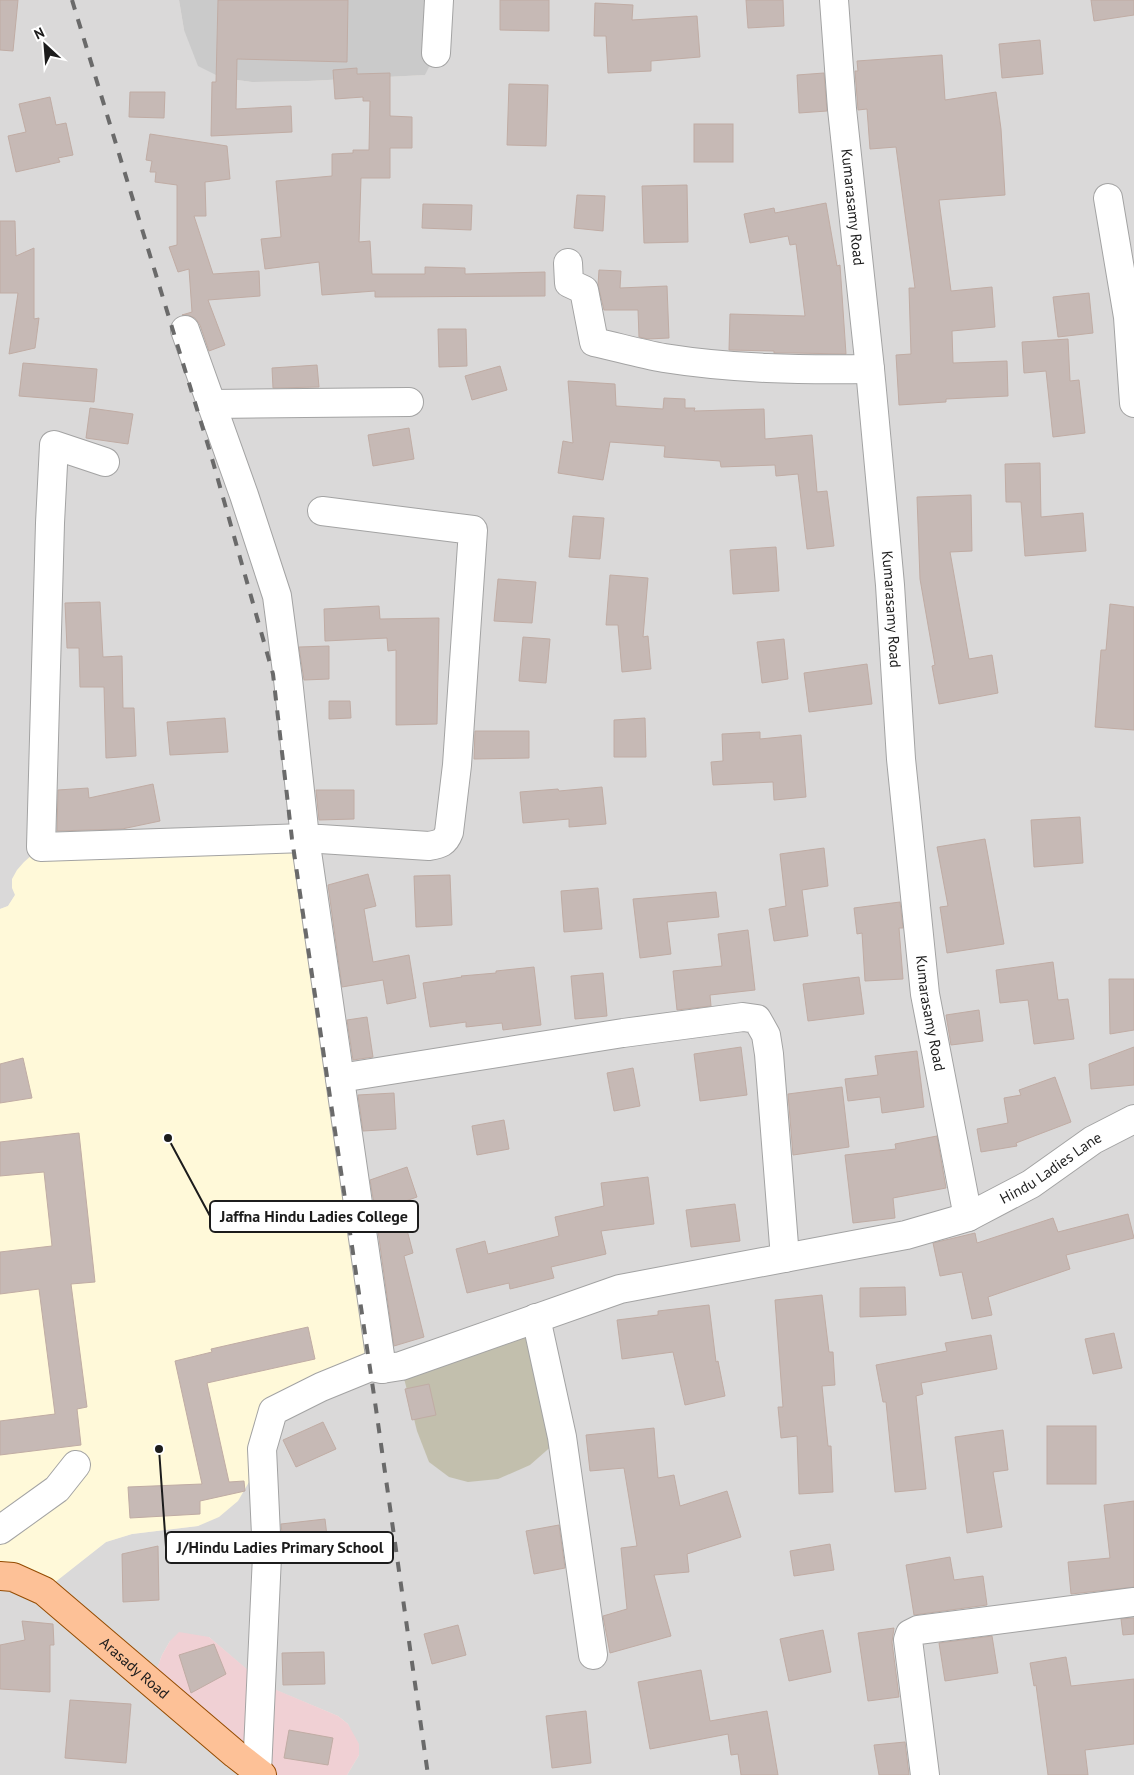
<svg xmlns="http://www.w3.org/2000/svg" width="1134" height="1775" font-family="'PT Sans',sans-serif">
	<style>
		.residential { fill: #dad9d9 }
		.commercial { fill: #f0d0d4 }
		.education { fill: #fff9d9 }
		.religious { fill: #cacaca }
		.construction { fill: #c2bfad }
		.building { fill: #c6b9b5; stroke: #c0aca4 }
		.lines { fill: none; stroke-linecap: round; stroke-linejoin: round }
		.minor-casing { stroke: #a3a3a3; stroke-width: 30 }
		.major-casing { stroke: #944b00; stroke-width: 30 }
		.minor { stroke: #fff; stroke-width: 28 }
		.major { stroke: #fdc197; stroke-width: 28 }
		.rail { stroke: #6a6a6a; stroke-width: 4; stroke-dasharray: 10 10; stroke-linecap: butt }
		.labels { text-anchor: middle; stroke-width: 5; stroke-linejoin: round; paint-order: stroke }
		.street-label { font-size: 15px; fill: #1c1c1c; stroke: #fff }
		.leader { fill: none; stroke: #1c1c1c; stroke-width: 2 }
		.callout-dot { fill: #1c1c1c; stroke: #fff; stroke-width: 2 }
		.callout { fill: #fff; stroke: #1c1c1c; stroke-width: 2 }
		.callout-label { font-size: 16px; text-anchor: middle; font-weight: bold; fill: #1c1c1c }
	</style>
	<rect width="100%" height="100%" fill="#eee8e2"/>
	<polygon class="residential" points="0,0 179,0 184,30 222,78 252,82 308,81 425,75 439,0 1134,0 1134,1775 347,1775 359,1755 348,1724 338,1716 266,1686 209,1637 170,1641 162,1655 152,1683 262,1775 0,1775 0,1576 44,1590 106,1542 132,1534 198,1526 249,1482 12,888 15,895 8,906 0,909"/>
	<polygon class="commercial" points="179,1632 209,1637 267,1686 338,1716 348,1724 359,1744 359,1755 347,1775 262,1775 152,1683 162,1655 170,1641"/>
	<polygon class="education" points="292,839 370,1367 273,1411 262,1449 249,1482 238,1501 219,1517 198,1526 132,1534 106,1542 44,1591 0,1576 0,909 8,906 15,895 12,888 12,879 17,870 24,862 41,847"/>
	<polygon class="religious" points="179,0 439,0 436,53 425,75 308,81 252,82 222,78 198,66 184,30"/>
	<polygon class="construction" points="536,1318 562,1437 530,1465 498,1479 468,1482 449,1477 429,1462 417,1431 401,1366"/>
	<g class="building">
		<polygon points="0,0 18,0 13,51 0,50"/>
		<polygon points="218,0 348,0 347,62 237,59 236,109 291,106 292,132 211,136 212,82 216,82"/>
		<polygon points="500,0 549,0 549,31 500,30"/>
		<polygon points="746,0 783,0 784,26 748,28"/>
		<polygon points="1091,0 1134,0 1134,15 1094,21"/>
		<polygon points="595,3 633,5 632,20 697,16 700,57 651,61 651,71 608,73 606,36 594,36"/>
		<polygon points="1040,40 1043,74 1002,78 999,44"/>
		<polygon points="942,55 945,100 996,92 1001,129 1005,195 939,200 951,291 992,287 995,327 952,331 953,363 1007,361 1008,396 946,399 946,402 899,405 896,355 911,354 909,288 915,288 896,147 870,149 867,109 858,110 855,71 858,71 857,61"/>
		<polygon points="357,68 357,74 390,73 390,116 412,117 412,148 390,148 390,178 361,178 359,242 370,241 372,274 425,274 425,267 465,268 465,274 545,272 545,296 375,297 375,291 322,295 319,262 265,269 261,239 281,237 276,181 332,176 332,154 353,153 353,150 369,150 370,101 363,101 363,97 335,99 333,70"/>
		<polygon points="824,73 827,111 799,113 797,75"/>
		<polygon points="509,84 548,85 546,146 507,145"/>
		<polygon points="130,92 165,92 164,118 129,117"/>
		<polygon points="50,97 56,125 66,123 73,155 58,158 60,162 16,172 8,136 26,132 19,104"/>
		<rect x="694" y="124" width="39" height="38"/>
		<polygon points="150,134 227,146 230,179 205,182 206,216 194,216 213,274 259,271 260,296 208,300 225,345 209,351 200,325 195,318 188,315 182,315 192,312 189,269 178,272 169,247 177,245 177,185 155,182 156,172 150,172 152,161 146,160"/>
		<polygon points="687,185 688,242 644,243 642,186"/>
		<polygon points="577,195 605,196 603,231 574,228"/>
		<polygon points="826,203 837,266 840,265 846,354 793,353 774,353 774,351 729,350 730,314 805,316 796,244 790,245 788,236 750,243 744,214 774,208 775,213"/>
		<polygon points="423,204 472,205 471,230 422,228"/>
		<polygon points="0,221 15,221 16,256 34,248 34,319 39,318 35,348 9,354 18,293 0,293"/>
		<polygon points="599,270 621,271 620,288 667,286 669,338 648,339 639,337 638,310 604,310 598,285"/>
		<polygon points="1089,293 1093,333 1058,337 1053,297"/>
		<polygon points="438,329 466,329 467,366 439,367"/>
		<polygon points="1068,339 1070,381 1079,380 1085,433 1053,437 1046,371 1024,373 1022,342"/>
		<polygon points="23,363 97,369 94,402 19,396"/>
		<polygon points="317,365 319,387 273,388 272,368"/>
		<polygon points="500,366 507,390 472,400 465,376"/>
		<polygon points="568,381 615,384 616,406 663,409 664,398 685,399 685,408 695,408 694,411 764,409 765,439 812,435 817,492 827,491 834,546 807,549 798,474 776,476 775,465 721,467 720,461 664,457 665,446 610,442 603,480 558,473 563,441 573,443"/>
		<polygon points="90,408 133,414 128,444 86,438"/>
		<polygon points="409,428 414,459 373,466 368,435"/>
		<polygon points="1040,463 1041,517 1083,513 1086,551 1025,556 1021,502 1006,502 1005,464"/>
		<polygon points="971,495 972,551 950,552 969,659 992,655 998,693 939,704 932,666 935,665 920,579 917,497"/>
		<polygon points="573,516 604,518 600,559 569,557"/>
		<polygon points="776,547 779,591 733,594 730,550"/>
		<polygon points="610,575 648,578 643,637 648,636 651,669 622,672 618,625 606,625"/>
		<polygon points="498,579 536,582 532,623 494,621"/>
		<polygon points="100,602 103,657 122,656 123,708 134,708 136,756 106,758 104,687 80,687 79,648 67,648 65,603"/>
		<polygon points="1110,604 1134,607 1134,730 1095,727 1101,650 1106,650"/>
		<polygon points="379,606 380,619 439,618 437,724 396,725 396,650 388,651 387,638 325,641 324,609"/>
		<polygon points="523,637 550,639 546,683 519,681"/>
		<polygon points="784,639 788,679 762,683 757,642"/>
		<polygon points="329,646 329,679 304,680 299,647"/>
		<polygon points="867,664 872,704 809,712 804,673"/>
		<polygon points="329,701 350,701 351,718 329,719"/>
		<polygon points="225,718 228,752 170,755 167,722"/>
		<polygon points="645,718 646,757 614,757 614,720"/>
		<polygon points="475,731 529,731 529,758 474,759"/>
		<polygon points="760,732 760,739 801,735 806,797 774,800 773,782 713,785 711,762 723,761 722,734"/>
		<polygon points="153,784 160,821 122,829 57,831 58,790 88,788 89,798"/>
		<polygon points="602,787 606,824 569,827 569,819 523,823 520,792 558,789 559,791"/>
		<polygon points="316,790 354,790 354,819 319,820"/>
		<polygon points="1080,817 1083,863 1034,867 1031,820"/>
		<polygon points="985,839 1004,944 947,953 940,907 948,906 937,847"/>
		<polygon points="824,848 828,886 802,890 808,936 774,941 769,909 786,906 780,854"/>
		<polygon points="368,874 376,906 364,909 373,962 409,955 416,998 387,1004 383,980 342,987 328,885"/>
		<polygon points="450,875 452,925 416,927 414,876"/>
		<polygon points="598,888 602,929 564,932 561,891"/>
		<polygon points="716,892 719,917 667,922 671,954 640,958 633,899"/>
		<polygon points="900,902 903,928 899,928 903,979 865,981 862,933 857,934 854,908"/>
		<polygon points="748,930 755,990 710,995 711,1006 677,1010 673,971 722,966 718,934"/>
		<polygon points="1053,962 1058,1000 1068,999 1074,1039 1034,1044 1028,1000 1000,1003 996,970"/>
		<polygon points="534,967 541,1025 503,1030 502,1023 466,1027 466,1022 430,1027 423,983 462,977 461,976 496,973 496,971"/>
		<polygon points="603,973 607,1016 575,1019 571,976"/>
		<polygon points="859,977 864,1014 808,1021 803,984"/>
		<polygon points="1109,979 1134,979 1134,1030 1110,1034"/>
		<polygon points="979,1010 983,1041 951,1045 946,1015"/>
		<polygon points="367,1017 373,1057 353,1060 347,1020"/>
		<polygon points="741,1047 747,1095 700,1101 694,1054"/>
		<polygon points="1134,1047 1134,1085 1091,1089 1089,1064"/>
		<polygon points="917,1051 924,1107 882,1113 880,1097 848,1101 845,1079 878,1075 875,1056"/>
		<polygon points="23,1058 32,1098 0,1103 0,1064"/>
		<polygon points="633,1068 640,1106 614,1111 607,1073"/>
		<polygon points="1055,1077 1071,1122 1016,1143 1017,1146 981,1152 977,1129 1008,1123 1004,1098 1021,1095 1019,1090"/>
		<polygon points="842,1087 849,1147 793,1155 788,1094"/>
		<polygon points="394,1093 396,1129 363,1131 358,1095"/>
		<polygon points="504,1120 509,1149 477,1155 472,1126"/>
		<polygon points="79,1133 95,1282 71,1284 87,1407 77,1409 81,1445 0,1455 0,1421 55,1414 39,1289 0,1294 0,1252 52,1246 44,1172 0,1176 0,1142"/>
		<polygon points="937,1136 946,1188 893,1198 895,1218 853,1223 845,1155 896,1149 895,1144"/>
		<polygon points="407,1167 417,1197 400,1203 413,1253 404,1256 424,1337 394,1346 378,1231 384,1229 373,1198 370,1180"/>
		<polygon points="648,1177 654,1224 601,1231 606,1254 551,1267 554,1278 510,1289 509,1283 467,1293 456,1249 485,1241 488,1254 559,1236 555,1217 604,1206 601,1183"/>
		<polygon points="735,1204 740,1241 691,1247 686,1210"/>
		<polygon points="1128,1214 1134,1238 1066,1255 1070,1269 988,1297 992,1315 972,1319 962,1272 940,1276 933,1243 975,1233 977,1243 1053,1218 1058,1232"/>
		<polygon points="905,1287 906,1315 860,1317 860,1288"/>
		<polygon points="822,1295 829,1352 833,1352 835,1385 822,1386 828,1446 831,1446 833,1492 799,1494 797,1436 781,1438 778,1407 783,1407 775,1300"/>
		<polygon points="709,1305 716,1362 718,1361 725,1396 685,1405 673,1352 622,1359 617,1320 658,1315 658,1311"/>
		<polygon points="308,1327 315,1359 207,1383 229,1482 244,1481 245,1491 200,1501 200,1514 130,1518 128,1487 202,1484 175,1361 212,1352 211,1349"/>
		<polygon points="1114,1333 1122,1368 1093,1374 1085,1339"/>
		<polygon points="991,1335 997,1369 921,1383 923,1394 916,1396 926,1489 895,1492 886,1402 883,1402 876,1365 947,1351 945,1343"/>
		<polygon points="429,1384 436,1415 412,1420 405,1389"/>
		<polygon points="323,1422 336,1449 296,1467 283,1440"/>
		<rect x="1047" y="1426" width="49" height="58"/>
		<polygon points="654,1428 658,1478 674,1475 680,1506 727,1491 741,1537 687,1554 689,1572 654,1575 671,1636 610,1653 603,1616 627,1609 621,1548 637,1546 624,1468 590,1471 586,1435"/>
		<polygon points="1003,1430 1008,1470 993,1472 1002,1527 967,1533 955,1437"/>
		<polygon points="1134,1501 1134,1587 1071,1594 1068,1562 1110,1558 1104,1505"/>
		<polygon points="325,1519 329,1553 285,1559 281,1524"/>
		<polygon points="559,1525 565,1568 534,1574 526,1531"/>
		<polygon points="830,1544 834,1570 794,1576 790,1551"/>
		<polygon points="158,1546 159,1600 123,1602 122,1554"/>
		<polygon points="950,1557 954,1580 983,1576 987,1605 914,1615 906,1565"/>
		<polygon points="1134,1618 1134,1634 1123,1635 1121,1619"/>
		<polygon points="22,1621 53,1624 54,1645 50,1645 50,1692 0,1689 0,1645 25,1640"/>
		<polygon points="458,1625 466,1655 432,1664 424,1634"/>
		<polygon points="894,1628 892,1642 899,1697 868,1701 858,1633"/>
		<polygon points="823,1630 831,1672 789,1681 780,1639"/>
		<polygon points="992,1636 998,1673 945,1681 939,1643"/>
		<polygon points="214,1644 226,1674 191,1693 179,1655"/>
		<polygon points="324,1652 325,1684 283,1685 282,1653"/>
		<polygon points="1066,1657 1071,1686 1134,1679 1134,1744 1085,1750 1088,1775 1048,1775 1036,1685 1034,1686 1030,1663"/>
		<polygon points="701,1670 710,1721 767,1711 778,1775 741,1775 738,1754 731,1755 728,1734 650,1749 638,1682"/>
		<polygon points="70,1700 131,1704 126,1763 65,1758"/>
		<polygon points="586,1711 591,1763 552,1768 546,1716"/>
		<polygon points="289,1730 333,1738 328,1765 284,1758"/>
		<polygon points="905,1742 909,1775 879,1775 874,1745"/>
	</g>
	<g class="lines">
		<g class="minor-casing">
			<g id="minor">
				<path id="s1" d="M 834,0 L 842,109 L 870,369 L 890,585 L 901,759 L 925,994 L 968,1217"/>
				<polyline points="436,53 439,0"/>
				<polyline points="1108,198 1128,317 1134,403"/>
				<path d="M 568,263 L 569,283 L 584,290 L 594,342 C 617,347 641,354 664,358 C 733,369 801,370 870,369"/>
				<path d="M 185,330 L 244,495 L 277,596 L 288,679 L 305,838 L 429,846 C 440,844 445,843 449,832 L 457,765 L 473,530 L 322,511"/>
				<polyline points="211,404 409,402"/>
				<path id="s2" d="M 105,462 L 54,445 L 50,523 L 41,847 L 305,838 L 382,1369 L 401,1366 L 620,1289 L 906,1235 L 968,1217 L 1031,1184 L 1093,1140 L 1134,1119"/>
				<polyline points="340,1078 623,1033 743,1017 757,1019 766,1035 769,1054 785,1258"/>
				<polyline points="536,1318 562,1437 593,1655"/>
				<polyline points="0,1530 57,1489 76,1465"/>
				<polyline points="257,1772 267,1556 262,1449 273,1411 321,1387 370,1367 382,1369"/>
				<polyline points="925,1775 908,1640 910,1634 918,1630 1134,1602"/>
			</g>
		</g>
		<g class="major-casing">
			<g id="major">
				<path id="s3" d="M 0,1576 L 13,1577 L 44,1591 L 235,1754 L 262,1775"/>
			</g>
		</g>
		<use href="#minor" class="minor"/>
		<use href="#major" class="major"/>
		<polyline class="rail" points="72,0 211,455 273,674 292,839 376,1409 428,1775"/>
	</g>
	<g class="labels">
		<g class="street-label">
			<text dy="5" stroke="none"><textPath href="#s1" startOffset="208">Kumarasamy Road</textPath></text>
			<text dy="5" stroke="none"><textPath href="#s1" startOffset="612">Kumarasamy Road</textPath></text>
			<text dy="5" stroke="none"><textPath href="#s1" startOffset="1018">Kumarasamy Road</textPath></text>
			<text dy="5" stroke="none"><textPath href="#s2" startOffset="1960">Hindu Ladies Lane</textPath></text>
			<text dy="5" stroke="none"><textPath href="#s3" startOffset="166">Arasady Road</textPath></text>
		</g>
	</g>
	<path class="leader" d="M168 1138L210 1216M159 1449L166 1547"/>
	<g class="callout-dot">
		<circle cx="168" cy="1138" r="5"/>
		<circle cx="159" cy="1449" r="5"/>
	</g>
	<g class="callout">
		<rect x="210" y="1201" width="208" height="31" rx="5"/>
		<rect x="166" y="1532" width="227" height="31" rx="5"/>
	</g>
	<g class="callout-label">
		<text x="314" y="1222">Jaffna Hindu Ladies College</text>
		<text x="280" y="1553">J/Hindu Ladies Primary School</text>
	</g>
	<g transform="translate(45 45) rotate(334)" stroke="#ffffff" stroke-width="4" paint-order="stroke">
	<path d="M0-4L9 19L0 12L-9 19Z" fill="#1c1c1c"/>
	<text y="-8" font-size="14" font-weight="bold" text-anchor="middle" fill="#1c1c1c">N</text>
	</g>
</svg>
